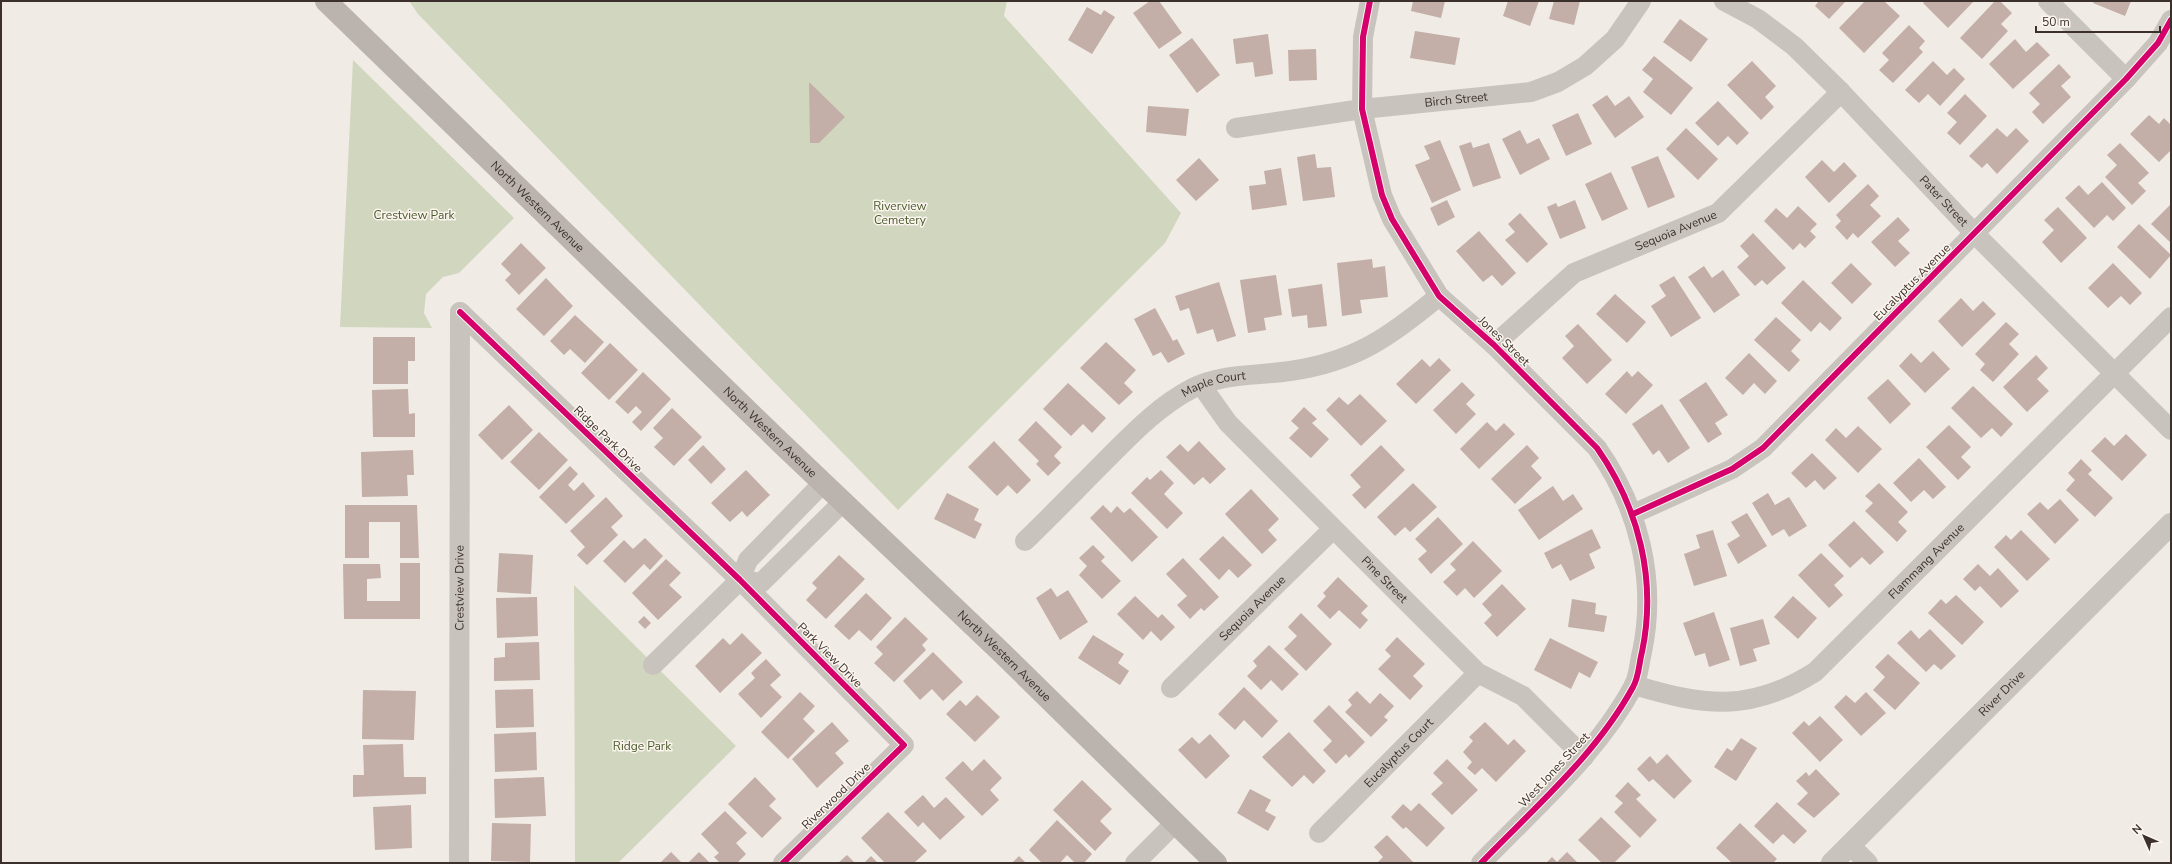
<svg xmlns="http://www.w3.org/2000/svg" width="2172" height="864" font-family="'Nunito Sans',sans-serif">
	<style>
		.green { fill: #d1d6bf }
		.building { fill: #c3afa7 }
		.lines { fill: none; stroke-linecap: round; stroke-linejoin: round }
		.minor { stroke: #c9c3be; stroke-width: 20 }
		.tertiary { stroke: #c9c3be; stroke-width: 22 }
		.secondary { stroke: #bab3ae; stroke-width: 22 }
		.cycleway-casing { stroke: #fbf5ee; stroke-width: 8 }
		.cycleway { stroke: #d6006c; stroke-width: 6 }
		.labels { text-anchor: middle; stroke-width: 3; stroke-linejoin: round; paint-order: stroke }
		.street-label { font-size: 12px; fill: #3b302b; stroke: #fbf5ee }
		.park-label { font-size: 12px; fill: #4a5a2e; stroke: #fbf5ee }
	</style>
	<rect width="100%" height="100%" fill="#f0ebe5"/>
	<g class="green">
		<polygon points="409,1 1007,1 1004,16 1181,213 1165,243 898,510 418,14"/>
		<polygon points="353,60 514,218 459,273 443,277 426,294 424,313 432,328 340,327"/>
		<polygon points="574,585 736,746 618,863 575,863"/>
	</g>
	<g class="building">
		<polygon points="1150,1 1159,1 1182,33 1159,49 1133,13"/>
		<polygon points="1413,1 1445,1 1441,18 1411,11"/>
		<polygon points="1508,1 1539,1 1530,26 1503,16"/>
		<polygon points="1554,1 1580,1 1574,25 1549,19"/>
		<polygon points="1819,1 1846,1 1829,19 1815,6"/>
		<polygon points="1865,1 1884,1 1900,16 1864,53 1839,28"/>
		<polygon points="1925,1 1974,1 1948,28 1923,3"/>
		<polygon points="1995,1 2000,1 2012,13 2001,24 2008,31 1982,59 1960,38"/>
		<polygon points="2094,1 2131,1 2125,16 2093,3"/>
		<polygon points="1087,7 1101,15 1104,10 1115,17 1092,54 1068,40"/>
		<polygon points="1680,19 1708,39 1691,62 1663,42"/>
		<polygon points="1909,25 1925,41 1919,48 1923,52 1893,83 1879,70 1889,60 1882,53"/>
		<polygon points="1415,31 1460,38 1455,65 1410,58"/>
		<polygon points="1268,34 1273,74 1255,77 1253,62 1236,64 1233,39"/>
		<polygon points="1192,38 1220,75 1197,93 1169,55"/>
		<polygon points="2015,39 2026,52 2037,42 2050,55 2013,89 1989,64"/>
		<polygon points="1316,49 1317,80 1289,81 1288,50"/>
		<polygon points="1654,56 1693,88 1671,115 1643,92 1653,79 1642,70"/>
		<polygon points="1752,61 1776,86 1765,97 1774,107 1761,120 1727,85"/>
		<polygon points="1933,61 1947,75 1954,68 1965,79 1940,106 1928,94 1919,103 1905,90"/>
		<polygon points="2059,64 2071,77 2061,86 2071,97 2043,124 2032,112 2040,104 2029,93"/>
		<polygon points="809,82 845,117 819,143 810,143"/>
		<polygon points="1965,94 1987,116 1960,145 1947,133 1957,122 1947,113"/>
		<polygon points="1607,95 1615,106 1629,96 1644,117 1615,138 1592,105"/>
		<polygon points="1718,101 1749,133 1737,145 1728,136 1718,146 1695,123"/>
		<polygon points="1148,106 1189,109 1186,136 1146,132"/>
		<polygon points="1578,113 1592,144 1566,156 1552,125"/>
		<polygon points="2149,115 2159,124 2164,118 2171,125 2171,150 2159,162 2130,134"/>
		<polygon points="1686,128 1718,159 1698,180 1666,149"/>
		<polygon points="1997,128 2007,137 2016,128 2029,141 1997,174 1987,163 1982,168 1969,156"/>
		<polygon points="1520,130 1527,144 1539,138 1550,159 1520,175 1502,139"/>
		<polygon points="1440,140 1461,190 1432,203 1415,165 1430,159 1424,146"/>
		<polygon points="1471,142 1473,148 1489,143 1501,178 1473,187 1459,146"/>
		<polygon points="2120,143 2149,173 2138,183 2146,191 2132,205 2105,177 2117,165 2107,155"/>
		<polygon points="1315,154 1317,168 1331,167 1335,197 1303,201 1297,157"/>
		<polygon points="1658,156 1675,197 1648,208 1631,167"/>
		<polygon points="1199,158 1219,180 1196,201 1176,180"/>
		<polygon points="1822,160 1834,172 1844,162 1857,176 1829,203 1805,177"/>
		<polygon points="1281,168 1287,205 1252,210 1249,186 1266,184 1264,171"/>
		<polygon points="1611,172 1628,209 1602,221 1585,184"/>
		<polygon points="2102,182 2126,208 2113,221 2107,215 2094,228 2065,198 2079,185 2088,195"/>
		<polygon points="1868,184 1879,196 1870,205 1881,216 1858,238 1853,233 1847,240 1835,227 1841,221 1836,215"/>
		<polygon points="1447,200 1455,217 1438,226 1430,208"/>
		<polygon points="1575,200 1586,228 1560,239 1547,207 1556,203 1558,207"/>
		<polygon points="2171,204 2171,243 2151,224"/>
		<polygon points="1798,206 1817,224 1810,231 1816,237 1805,248 1800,243 1793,250 1764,221 1776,208 1787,218"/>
		<polygon points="2058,207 2087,238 2061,263 2042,242 2054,230 2044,220"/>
		<polygon points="1520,213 1548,244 1527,263 1505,240 1515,232 1508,224"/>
		<polygon points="1898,217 1910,230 1898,241 1910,253 1895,267 1871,242"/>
		<polygon points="2139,224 2171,255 2150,279 2117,247"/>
		<polygon points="1479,231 1516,273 1502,286 1492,275 1483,282 1456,251"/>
		<polygon points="1753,233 1786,268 1767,285 1762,280 1755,286 1737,267 1749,256 1740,246"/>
		<polygon points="521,243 546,268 519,295 505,280 511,274 501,264"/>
		<polygon points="1372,259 1373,268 1385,266 1388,297 1360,300 1362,313 1342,316 1337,263"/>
		<polygon points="1851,263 1872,284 1852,304 1831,283"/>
		<polygon points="2113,263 2142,293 2130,305 2121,296 2108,308 2088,288"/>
		<polygon points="1704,266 1712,278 1723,270 1740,295 1714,313 1688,277"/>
		<polygon points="1276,275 1282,315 1264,318 1266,330 1248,333 1240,280"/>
		<polygon points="1674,276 1701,318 1671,337 1651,306 1666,296 1659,285"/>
		<polygon points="546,278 573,306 544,336 516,309"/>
		<polygon points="1803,280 1842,318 1830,331 1820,322 1811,332 1781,303"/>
		<polygon points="1219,282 1236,336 1217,342 1213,329 1197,334 1189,308 1180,311 1175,296"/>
		<polygon points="1322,284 1327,326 1308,328 1307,315 1292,317 1288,289"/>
		<polygon points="1615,294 1646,322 1627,343 1596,314"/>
		<polygon points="1961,298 1973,311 1983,301 1996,314 1962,347 1938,321"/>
		<polygon points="1155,308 1173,341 1177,339 1185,354 1168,363 1161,352 1153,356 1134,319"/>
		<polygon points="575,315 604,342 585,363 570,349 564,355 550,341"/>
		<polygon points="1776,317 1801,340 1791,351 1800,360 1789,372 1754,340"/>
		<polygon points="2006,322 2019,334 2009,344 2019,354 1993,382 1980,370 1985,364 1975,354"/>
		<polygon points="1578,324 1612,360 1587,384 1562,358 1574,346 1565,336"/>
		<polygon points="373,337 415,337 415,361 408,361 408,384 373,384"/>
		<polygon points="1106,342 1136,370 1124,383 1133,392 1119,405 1080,368"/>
		<polygon points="610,343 638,370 609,400 581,373"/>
		<polygon points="1933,351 1950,369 1925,393 1899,366 1911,353 1921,363"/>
		<polygon points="1749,353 1777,381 1765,394 1754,383 1743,395 1725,378"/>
		<polygon points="2036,355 2048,368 2037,379 2049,391 2027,412 2003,387"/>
		<polygon points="1439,358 1451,370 1416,404 1396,384 1422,359 1430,367"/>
		<polygon points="1627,371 1632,377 1638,371 1653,385 1626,414 1605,394"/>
		<polygon points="643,372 671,399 641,431 632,422 642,412 636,406 628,414 615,402"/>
		<polygon points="1888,379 1911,404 1890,424 1867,398"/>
		<polygon points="1462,382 1475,395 1466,404 1476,414 1456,434 1433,410"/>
		<polygon points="1706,382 1728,415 1715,423 1722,434 1708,443 1679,400"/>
		<polygon points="1068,383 1106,418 1092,433 1083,424 1071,436 1043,409"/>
		<polygon points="1973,386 2013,424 2001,437 1992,428 1981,438 1951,408"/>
		<polygon points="408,389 409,414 415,413 415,437 373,437 372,390"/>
		<polygon points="1360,394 1387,421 1361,446 1326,410 1339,397 1348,405"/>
		<polygon points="1662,404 1690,448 1668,463 1659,450 1653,455 1632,424"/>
		<polygon points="509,405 533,430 502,460 478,435"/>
		<polygon points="1304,407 1317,419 1312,423 1329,439 1311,458 1289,438 1299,428 1291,421"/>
		<polygon points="672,408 702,437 674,466 654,447 663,438 653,428"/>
		<polygon points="1036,421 1062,447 1054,456 1061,463 1048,476 1036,464 1039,461 1018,440"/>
		<polygon points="1487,422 1496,431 1504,423 1515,434 1479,469 1460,449"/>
		<polygon points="1949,425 1971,447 1961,457 1971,467 1958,480 1926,447"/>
		<polygon points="1858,426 1882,449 1858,473 1825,440 1836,428 1846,438"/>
		<polygon points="539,432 568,460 539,490 510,462"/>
		<polygon points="2126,434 2147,455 2122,481 2091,451 2105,437 2114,446"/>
		<polygon points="994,441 1031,480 1017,494 1008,485 997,496 968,467"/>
		<polygon points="1199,441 1226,469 1210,484 1203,477 1194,485 1166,457 1180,444 1188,452"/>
		<polygon points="703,445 726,469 711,484 688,460"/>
		<polygon points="1381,445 1405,470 1365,509 1352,495 1361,487 1350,475"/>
		<polygon points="1527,445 1539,458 1531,466 1542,478 1515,504 1491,479"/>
		<polygon points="413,450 414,475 407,475 408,496 362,497 361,452"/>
		<polygon points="1812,453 1837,478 1824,490 1815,480 1806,488 1791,473"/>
		<polygon points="1919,458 1946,487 1933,499 1924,490 1911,502 1893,483"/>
		<polygon points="2081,459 2092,470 2088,474 2113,498 2095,517 2066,490 2075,480 2068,473"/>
		<polygon points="570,466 578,474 568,485 574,491 583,482 595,496 566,524 539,497"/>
		<polygon points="746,470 770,495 747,517 742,511 730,522 711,503"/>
		<polygon points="1161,470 1174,483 1164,494 1183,513 1167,529 1131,493 1147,477 1150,480"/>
		<polygon points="1413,483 1437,507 1410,532 1405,527 1395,536 1377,517"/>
		<polygon points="1879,483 1908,512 1898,522 1907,531 1897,542 1865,511 1873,503 1865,496"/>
		<polygon points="1553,486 1563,501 1573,494 1583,509 1539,540 1518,510"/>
		<polygon points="1251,489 1279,519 1268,530 1277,540 1262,554 1225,514"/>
		<polygon points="947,493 979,509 974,520 982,524 975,539 934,519"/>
		<polygon points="1768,493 1775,505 1789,497 1807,526 1789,537 1784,529 1772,536 1752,503"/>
		<polygon points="606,497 623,516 611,527 618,535 587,565 577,555 585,547 570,531"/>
		<polygon points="2060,499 2079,520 2055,544 2027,514 2040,502 2048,510"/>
		<polygon points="345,505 417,505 419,558 400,558 400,522 369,522 369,558 345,558"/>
		<polygon points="1103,505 1111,513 1117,506 1124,513 1130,508 1158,537 1132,562 1090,518"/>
		<polygon points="1747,513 1767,546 1738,564 1727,544 1740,536 1731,522"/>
		<polygon points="1438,517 1463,544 1431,574 1418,559 1427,551 1415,539"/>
		<polygon points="1854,521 1884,552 1870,565 1862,557 1850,568 1828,545"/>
		<polygon points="1592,529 1601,548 1589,554 1595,568 1570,581 1561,564 1552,569 1544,553"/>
		<polygon points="1713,530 1727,576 1694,586 1684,554 1700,548 1696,535"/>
		<polygon points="2021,530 2050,559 2027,581 1994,547 2006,535 2011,540"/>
		<polygon points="1223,536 1252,565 1238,578 1229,569 1219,580 1199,559"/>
		<polygon points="645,538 663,556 650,570 644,564 625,583 603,561 624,540 633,549"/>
		<polygon points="1473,541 1502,571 1474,598 1465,588 1457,596 1443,582 1456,570 1450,564"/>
		<polygon points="1093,545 1105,557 1101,561 1121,581 1102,599 1079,575 1087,566 1079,558"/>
		<polygon points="499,553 533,555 531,594 497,592"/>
		<polygon points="1821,553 1844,576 1834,585 1843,595 1829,608 1798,575"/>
		<polygon points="839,555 865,579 826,619 806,600 817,588 812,583"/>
		<polygon points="1183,558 1219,597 1204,611 1201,608 1190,619 1177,605 1187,596 1166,574"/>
		<polygon points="666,559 681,573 669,585 682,597 658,620 632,593"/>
		<polygon points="400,563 420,563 420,619 344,619 343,564 380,564 381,578 367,579 367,601 400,601"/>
		<polygon points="1978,564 1990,576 1998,568 2019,591 2001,608 1980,586 1975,591 1963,579"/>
		<polygon points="1338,577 1368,606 1361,613 1368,620 1360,629 1339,610 1330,619 1317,606 1326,596 1323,593"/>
		<polygon points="1502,584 1526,609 1497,637 1484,623 1492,615 1482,604"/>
		<polygon points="1051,588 1057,597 1068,590 1088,622 1060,640 1036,598"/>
		<polygon points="866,593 892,618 871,641 859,630 849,640 834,626"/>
		<polygon points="1956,595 1984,622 1962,645 1928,613 1941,599 1946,604"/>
		<polygon points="1135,596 1158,618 1162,614 1175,627 1161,641 1151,631 1143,640 1117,614"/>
		<polygon points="1793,596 1817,618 1798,639 1774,617"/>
		<polygon points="537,597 538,636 497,638 496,598"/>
		<polygon points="1572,599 1596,603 1595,614 1607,616 1604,632 1568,627"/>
		<polygon points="1714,612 1730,660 1709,667 1705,653 1695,656 1683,623"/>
		<polygon points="1301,613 1332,644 1306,671 1284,649 1297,636 1288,627"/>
		<polygon points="644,616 651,623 645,629 638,622"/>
		<polygon points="905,617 928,639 922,645 926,650 894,682 874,663 883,654 876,647"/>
		<polygon points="1763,619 1770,644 1753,649 1757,661 1740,666 1730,628"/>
		<polygon points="1930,629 1956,656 1941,670 1934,664 1926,672 1897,643 1911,630 1919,639"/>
		<polygon points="742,633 762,653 720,693 695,666 723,638 730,645"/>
		<polygon points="1093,635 1124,654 1118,663 1129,671 1120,685 1078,658"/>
		<polygon points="1397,637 1425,664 1413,676 1423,686 1410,700 1378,669 1391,656 1385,650"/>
		<polygon points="1550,638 1598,662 1590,678 1579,672 1571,689 1534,670"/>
		<polygon points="539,642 540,680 494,681 494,658 505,657 505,643"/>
		<polygon points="1269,645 1299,674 1282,691 1271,680 1261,690 1247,676 1257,666 1253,661"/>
		<polygon points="933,652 963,682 943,701 932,689 920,700 903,681"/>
		<polygon points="1888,654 1920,683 1895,710 1873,690 1885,677 1875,667"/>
		<polygon points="766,659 781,675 770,685 782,697 761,718 738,694 755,678 751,673"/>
		<polygon points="1244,687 1278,721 1262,738 1244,720 1235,730 1218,714"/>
		<polygon points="533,689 534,727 496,728 495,690"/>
		<polygon points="363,690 416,691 414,740 362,739"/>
		<polygon points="1357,691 1370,704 1380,693 1394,706 1384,717 1388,720 1371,737 1345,712 1352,705 1348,700"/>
		<polygon points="800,692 815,706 803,719 815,731 788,759 761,732"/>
		<polygon points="1866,692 1886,713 1861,736 1834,707 1846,695 1855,703"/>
		<polygon points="977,695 1000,717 975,742 946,714 960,700 966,706"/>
		<polygon points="1329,705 1365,742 1349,758 1346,754 1336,764 1323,750 1332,741 1313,721"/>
		<polygon points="1820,716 1843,740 1820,762 1792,733 1804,721 1809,726"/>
		<polygon points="832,722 849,741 835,753 844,763 817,788 792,759"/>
		<polygon points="1485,722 1508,745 1514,739 1526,751 1496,782 1482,768 1475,775 1467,768 1472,762 1463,752 1473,741 1469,737"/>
		<polygon points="536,732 537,770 495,772 494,734"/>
		<polygon points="1289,732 1326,771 1313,784 1304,775 1292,787 1262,757"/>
		<polygon points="1210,734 1230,756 1206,779 1178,750 1192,737 1199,744"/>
		<polygon points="1741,738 1757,748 1736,781 1714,767 1727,748 1732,751"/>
		<polygon points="403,744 404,777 426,777 426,794 353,797 353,775 364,775 363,745"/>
		<polygon points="1667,754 1692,781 1674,799 1653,779 1649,782 1637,769 1650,756 1657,764"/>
		<polygon points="984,759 1002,778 990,790 999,800 982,816 945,778 963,761 972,771"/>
		<polygon points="1447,759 1478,790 1452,815 1431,794 1443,783 1433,773"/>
		<polygon points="1816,769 1840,794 1814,818 1797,804 1808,793 1796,781 1806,772 1809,776"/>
		<polygon points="544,777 546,816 495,818 494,779"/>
		<polygon points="755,777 776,799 769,806 782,818 762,838 728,804"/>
		<polygon points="1082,780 1112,809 1100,821 1112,833 1095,851 1053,810"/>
		<polygon points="1628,782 1641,795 1636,799 1657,820 1640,838 1614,812 1623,803 1615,796"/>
		<polygon points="1250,789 1271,800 1265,811 1276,817 1268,831 1237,813"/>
		<polygon points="923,795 934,808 946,797 965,817 940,840 923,822 918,827 904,812"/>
		<polygon points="1777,802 1807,831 1794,844 1783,834 1773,844 1754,826"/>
		<polygon points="1419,803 1445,828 1427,847 1406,827 1403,829 1391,817 1403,804 1411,811"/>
		<polygon points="411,805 412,848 375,850 373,807"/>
		<polygon points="725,811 747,833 736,843 746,854 737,863 720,863 714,857 719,853 701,834"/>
		<polygon points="888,812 927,851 914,863 885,863 861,838"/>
		<polygon points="1601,817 1631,846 1614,863 1602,863 1578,840"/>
		<polygon points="1057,820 1092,854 1084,863 1075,863 1067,855 1060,863 1042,863 1029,850"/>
		<polygon points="492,823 531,824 530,862 491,861"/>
		<polygon points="1740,823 1777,859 1773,863 1732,863 1716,848"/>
		<polygon points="1387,835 1414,863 1377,863 1383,857 1374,847"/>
		<polygon points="671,852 682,863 660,863"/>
		<polygon points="699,852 710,863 688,863"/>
		<polygon points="1567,852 1578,863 1546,863 1552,857 1557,862"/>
		<polygon points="847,855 855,863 838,863"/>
		<polygon points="871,856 878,863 864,863"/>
		<polygon points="1019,856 1026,863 1012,863"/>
	</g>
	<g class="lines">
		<g class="minor">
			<path d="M 1370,1 L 1363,37 L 1362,109 L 1382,195 L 1392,219 L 1439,296 L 1494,345 L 1597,448 C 1639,508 1657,580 1642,652 C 1639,663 1639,677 1633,687 C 1596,755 1534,808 1481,863"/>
			<path id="s1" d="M 1724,1 L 1758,19 L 1794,46 L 1841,92 L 1975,234 L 2171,430"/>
			<polyline points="2048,1 2126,79"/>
			<path id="s2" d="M 1236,128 L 1362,109 L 1531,92 L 1558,82 L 1585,66 L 1615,39 L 1641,1"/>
			<polyline points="460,312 740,580 904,745 783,863"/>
			<path id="s3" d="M 1494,345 L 1574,273 L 1718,213 L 1841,92"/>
			<path id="s4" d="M 1201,385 L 1228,423 L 1478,673 L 1523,696 L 1584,757"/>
			<polyline points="1633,514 1732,469 1763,448 2126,79 2158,43 2171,20"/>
			<path id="s5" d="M 1025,541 C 1052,515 1078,488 1104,462 C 1131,435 1158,406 1193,388 C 1223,373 1258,376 1290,371 C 1355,362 1391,336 1439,296"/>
			<polyline points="740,580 761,583 843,502"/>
			<polyline points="653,665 740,580 748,560 823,483"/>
			<path id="s6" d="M 1634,685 C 1704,706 1750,713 1815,672 L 2171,317"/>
			<path id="s7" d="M 1171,688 L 1333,529"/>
			<path id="s8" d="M 1319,833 L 1478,673"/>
			<polyline points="1850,845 1868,863"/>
			<path id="s9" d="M 459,863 L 460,312"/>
			<polyline points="1135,863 1175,823"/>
		</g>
		<path class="tertiary" id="s10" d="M 1832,863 L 2171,524"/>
		<path class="secondary" id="s11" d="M 326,1 L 782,444 L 1001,652 L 1216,863"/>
		<g class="cycleway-casing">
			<g id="cycleway">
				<path d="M 1370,1 L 1363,37 L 1362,109 L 1382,195 L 1392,219 L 1439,296 L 1494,345 L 1597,448 C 1639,508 1657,580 1642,652 C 1639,663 1639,677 1633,687 C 1596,755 1534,808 1481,863"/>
				<polyline points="460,312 740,580 904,745 783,863"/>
				<polyline points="1633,514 1732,469 1763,448 2126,79 2158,43 2171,20"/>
			</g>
		</g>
		<use href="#cycleway" class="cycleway"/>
	</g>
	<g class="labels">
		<g class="street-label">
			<text dy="4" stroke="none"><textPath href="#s2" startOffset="222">Birch Street</textPath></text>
			<text dy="4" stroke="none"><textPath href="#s1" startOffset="299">Pater Street</textPath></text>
			<text dy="4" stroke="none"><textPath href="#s11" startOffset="295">North Western Avenue</textPath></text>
			<text dy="4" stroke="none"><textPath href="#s3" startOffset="218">Sequoia Avenue</textPath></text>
			<text transform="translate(1912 282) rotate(-45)" y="4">Eucalyptus Avenue</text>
			<text transform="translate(1504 341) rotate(44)" y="4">Jones Street</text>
			<text dy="4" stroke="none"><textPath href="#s5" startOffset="249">Maple Court</textPath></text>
			<text dy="4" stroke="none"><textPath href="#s11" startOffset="619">North Western Avenue</textPath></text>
			<text transform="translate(608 439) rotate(44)" y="4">Ridge Park Drive</text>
			<text dy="4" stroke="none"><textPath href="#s6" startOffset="346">Flammang Avenue</textPath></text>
			<text dy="4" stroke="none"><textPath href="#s4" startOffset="268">Pine Street</textPath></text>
			<text dy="4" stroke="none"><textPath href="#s9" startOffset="275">Crestview Drive</textPath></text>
			<text dy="4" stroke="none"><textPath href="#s7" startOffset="114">Sequoia Avenue</textPath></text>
			<text transform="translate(830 655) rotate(45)" y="4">Park View Drive</text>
			<text dy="4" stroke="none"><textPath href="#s11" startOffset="943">North Western Avenue</textPath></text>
			<text dy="4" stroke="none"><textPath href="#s10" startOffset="240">River Drive</textPath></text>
			<text dy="4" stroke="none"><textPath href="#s8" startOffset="113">Eucalyptus Court</textPath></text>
			<text transform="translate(1554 770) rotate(-47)" y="4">West Jones Street</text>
			<text transform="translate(836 796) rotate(-44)" y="4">Riverwood Drive</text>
		</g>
		<g class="park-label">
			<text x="900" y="210">Riverview<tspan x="900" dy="14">Cemetery</tspan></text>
			<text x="414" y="219">Crestview Park</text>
			<text x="642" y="750">Ridge Park</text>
		</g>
	</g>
	<rect width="2172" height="864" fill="none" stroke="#3b302b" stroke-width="4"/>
	<g transform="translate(2144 836) rotate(315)" stroke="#fbf5ee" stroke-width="3" paint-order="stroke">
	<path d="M0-3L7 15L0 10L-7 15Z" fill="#3b302b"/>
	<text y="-6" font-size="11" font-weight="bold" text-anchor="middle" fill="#3b302b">N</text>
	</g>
	<path d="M2036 26v6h124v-6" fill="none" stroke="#3b302b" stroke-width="2"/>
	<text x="2042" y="26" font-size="12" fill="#3b302b" stroke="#fbf5ee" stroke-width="3" paint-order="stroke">50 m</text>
</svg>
